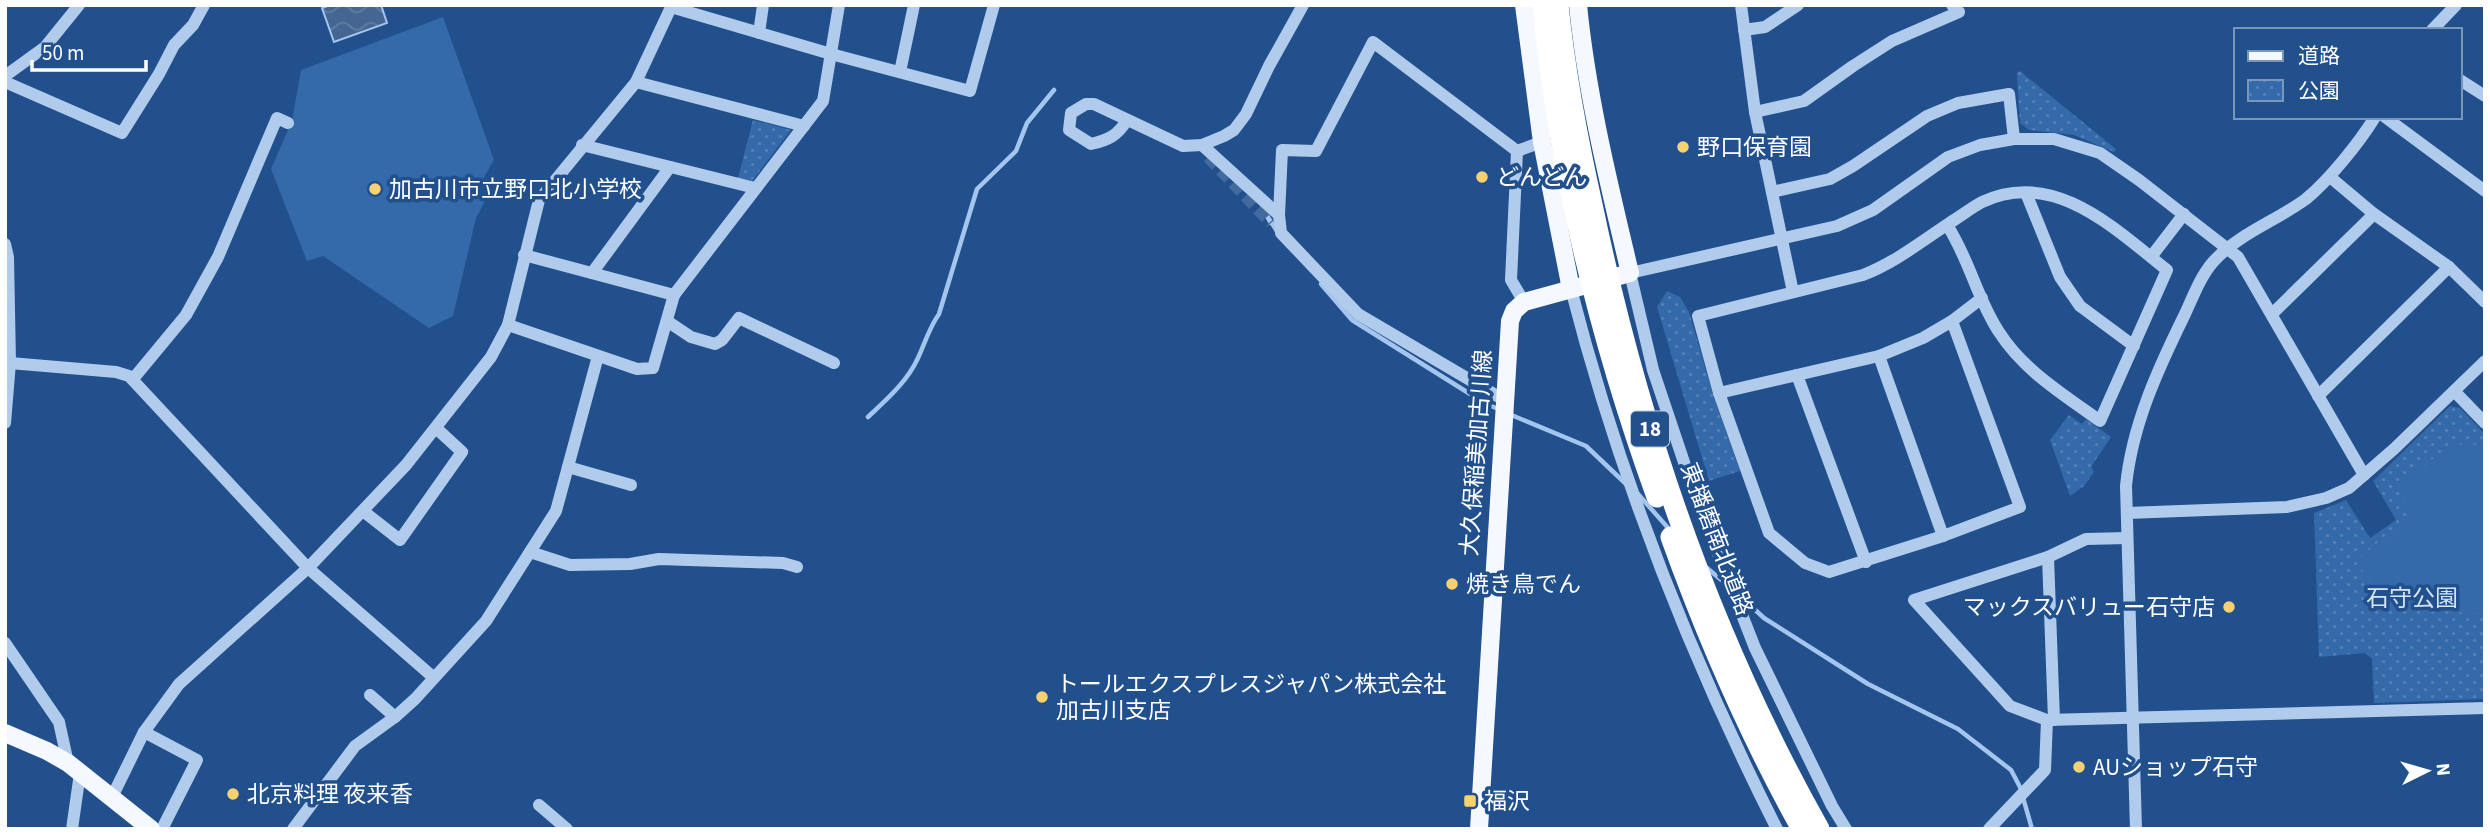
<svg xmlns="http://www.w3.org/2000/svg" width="2490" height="834" font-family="'Source Sans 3','Noto Sans JP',sans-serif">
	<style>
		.park { fill: url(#park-dots) }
		.pitch { fill: #356aaa }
		.water { fill: url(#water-waves); stroke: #a4c5ed; stroke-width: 2 }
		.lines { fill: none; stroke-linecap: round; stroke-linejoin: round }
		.stream { stroke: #a4c5ed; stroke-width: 4.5 }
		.minor-tunnel { stroke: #426a9e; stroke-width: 12; stroke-dasharray: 12 6; stroke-linecap: butt }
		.minor { stroke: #b0cbec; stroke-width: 12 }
		.major { stroke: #f5f9ff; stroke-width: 18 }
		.highway-bridge { stroke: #fff; stroke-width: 21 }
		.poi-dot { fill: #f8d271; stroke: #21508d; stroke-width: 2.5 }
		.labels { text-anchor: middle; stroke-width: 7; stroke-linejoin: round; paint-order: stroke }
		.shield { fill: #21508d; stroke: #bccadd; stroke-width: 2 }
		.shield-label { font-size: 21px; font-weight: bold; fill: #fff }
		.poi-label { font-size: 23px; fill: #fff; stroke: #21508d; text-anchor: start }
		.street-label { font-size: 23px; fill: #fff; stroke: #21508d }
		.park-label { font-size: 23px; fill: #d5e5f9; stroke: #21508d }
	</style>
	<defs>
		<pattern id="park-dots" width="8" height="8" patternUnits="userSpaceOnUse" patternTransform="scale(1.75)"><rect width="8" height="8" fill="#356aaa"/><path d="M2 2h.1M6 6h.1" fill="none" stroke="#5380b7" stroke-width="1.8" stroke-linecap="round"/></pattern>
		<pattern id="water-waves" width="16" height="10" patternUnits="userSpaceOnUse" patternTransform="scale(1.75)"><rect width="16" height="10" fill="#456692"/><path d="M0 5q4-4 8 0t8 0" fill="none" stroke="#617da2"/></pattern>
	</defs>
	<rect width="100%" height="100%" fill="#21508d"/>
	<g class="park">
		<polygon points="2020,71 2116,149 2114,152 2074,135 2029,130 2020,123 2017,73"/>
		<polygon points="753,120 791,130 752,181 738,178"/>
		<polygon points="1667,291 1680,297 1689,312 1714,398 1740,471 1709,481 1657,307"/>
		<polygon points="2450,406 2460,408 2485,434 2485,699 2374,703 2372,659 2365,653 2319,657 2314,513 2346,500 2370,538 2396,520 2373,481"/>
		<polygon points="2069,415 2082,424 2086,419 2111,437 2091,467 2094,472 2084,486 2070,496 2050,440"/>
	</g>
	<g class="pitch">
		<polygon points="443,17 494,160 475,193 485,201 476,218 453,316 429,328 323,256 307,261 271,169 292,121 301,70"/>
		<path d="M 2452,444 L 2477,445 L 2485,452 L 2483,614 C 2436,611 2382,607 2356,561 L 2410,515 L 2397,486 Z"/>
	</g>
	<polygon class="water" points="330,5 381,5 387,23 334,42 322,8"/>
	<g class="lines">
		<g class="stream">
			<polyline points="1271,223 1262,208 1277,231"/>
			<polyline points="1321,284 1352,320 1486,404 1501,410"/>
			<polyline points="1509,414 1586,446 1626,484"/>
			<path d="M 868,417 C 887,399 907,382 918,358 C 925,343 929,328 939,314 L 977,189 L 1016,151 L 1027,123 L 1054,90"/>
			<polyline points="1638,494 1669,529"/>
			<polyline points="1707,568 1725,583"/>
			<polyline points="1739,595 1764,618 1868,684 1958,729 2011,770 2020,787 2032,829"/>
		</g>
		<polyline class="minor-tunnel" points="1208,157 1271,223"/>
		<g class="minor">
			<polyline points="1741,5 1755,112 1793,292"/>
			<polyline points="671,7 831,54 970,91 994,5"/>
			<polyline points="1744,30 1765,27 1798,5"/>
			<polyline points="2432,30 2456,5"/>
			<polyline points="759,33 763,5"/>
			<polyline points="900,72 914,5"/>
			<polyline points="5,76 45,47 79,5"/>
			<polyline points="2460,80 2485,96"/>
			<polyline points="5,82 122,133 159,74 174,45 193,25 204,5"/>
			<polyline points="636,82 804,126"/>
			<polyline points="1755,112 1804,101 1853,66 1892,41 1959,12 1952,5"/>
			<polyline points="2385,117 2485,191"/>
			<path d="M 1127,120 C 1118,135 1109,140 1091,144 L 1069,130 L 1071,113 L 1086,104 L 1094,104 L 1183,146 L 1202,145 L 1224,136 L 1234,130 L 1246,114 L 1269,66 L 1303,5"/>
			<polyline points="582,145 755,188"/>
			<polyline points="1202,145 1279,215"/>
			<polyline points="2330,177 2374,214 2449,267 2485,302"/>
			<polyline points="1772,192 1830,179 1853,166 1927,116 1958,103 2009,94 2014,139"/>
			<polyline points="2026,193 2060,277 2080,306 2134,346"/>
			<path d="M 1947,225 C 1969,258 1977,299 1999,332 C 2024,371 2063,394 2100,421 L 2167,270 C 2115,229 2054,168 1982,202 C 1971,208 1961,216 1951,222 C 1922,241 1896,262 1863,275 L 1698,316 L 1719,393 L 1769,533 L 1805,563 L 1829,572 L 1943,536 L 2020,507 L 1952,321"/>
			<polyline points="5,244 8,257 10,363 5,423"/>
			<polyline points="524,255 674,295 823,101 839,5"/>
			<polyline points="2151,257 2184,214"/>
			<polyline points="592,273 670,167"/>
			<path d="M 1571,289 C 1619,476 1690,657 1777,829"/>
			<polyline points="1524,302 1511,280 1517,151 1542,142"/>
			<polyline points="2272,314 2374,214"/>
			<polyline points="667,321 691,337 715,344 722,340 739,318 834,363"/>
			<polyline points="508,325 637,369 653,368 674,295"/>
			<polyline points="1879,356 1943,536"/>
			<polyline points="10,363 116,372 129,376 308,568 433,677"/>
			<polyline points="1797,375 1866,562"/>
			<polyline points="133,379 186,315 218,257 277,118 288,123"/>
			<polyline points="2455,392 2485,423"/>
			<polyline points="1719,393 1879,356 1923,338 1952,321 1982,298"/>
			<polyline points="2318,396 2449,267"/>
			<polyline points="1504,400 1358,314 1281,233 1279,215 1282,150 1316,151 1373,42 1517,151"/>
			<polyline points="568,467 631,485"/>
			<polyline points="363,511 400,540 462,452 436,428"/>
			<polyline points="2127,513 2287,507 2326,498 2349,488 2394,449 2485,361"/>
			<polyline points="2127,538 2086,539 2048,557 1914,600 2010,706 2047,720 2485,708"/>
			<polyline points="530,552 570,565 630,564 659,559 783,563 797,567"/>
			<polyline points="2048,557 2054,720"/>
			<polyline points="5,643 59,722 68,763"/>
			<polyline points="370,695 395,717"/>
			<polyline points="144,732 197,760 162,829"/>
			<polyline points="111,799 144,732 179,684 308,568 406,465 491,357 508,325 539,200 636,82 672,5"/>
			<polyline points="539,805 567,829"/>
			<polyline points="72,829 80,773"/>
			<polyline points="293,829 355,746 395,717 415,699 486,621 556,511 598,356"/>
			<polyline points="1846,829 1832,806 1755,648 1694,492 1653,370 1630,273 1837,226 1873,210 1948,157 1980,145 2014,139 2054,139 2100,153 2139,180 2238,257 2364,475"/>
			<polyline points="1989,829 2045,770 2047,720"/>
			<path d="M 2136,829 L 2126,486 C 2132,425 2158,369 2185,314 C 2193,297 2200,277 2213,262 C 2238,234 2276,221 2306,199 C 2329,180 2359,143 2375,117"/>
		</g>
		<g class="major">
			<polyline points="1524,5 1542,142 1571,289"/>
			<polyline points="5,733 47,751 68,763 151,829"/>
			<path d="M 1479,829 L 1510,321 L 1514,311 L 1524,302 L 1630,273 C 1609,184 1587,96 1578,5"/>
		</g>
		<g class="highway-bridge">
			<path d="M 1543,5 C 1559,172 1600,339 1657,497"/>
			<path d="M 1558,5 C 1565,74 1578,142 1593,209 C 1638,424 1711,637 1819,829"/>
			<path d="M 1671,537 C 1707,637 1750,736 1802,829"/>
		</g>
	</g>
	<g class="poi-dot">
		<circle cx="1683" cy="147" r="7"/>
		<circle cx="1482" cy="177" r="7"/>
		<circle cx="375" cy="189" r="7"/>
		<circle cx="1452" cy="584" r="7"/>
		<circle cx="2229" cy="607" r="7"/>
		<circle cx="1042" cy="697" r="7"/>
		<circle cx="2079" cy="767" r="7"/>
		<circle cx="233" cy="794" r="7"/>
		<rect x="1463" y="794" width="14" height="14" rx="3.5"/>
	</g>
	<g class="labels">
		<rect class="shield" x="1631" y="411.5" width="38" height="35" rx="5"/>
		<g class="shield-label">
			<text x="1650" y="436">18</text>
		</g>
		<g class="poi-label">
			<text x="1697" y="155">野口保育園</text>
			<text x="1496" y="185">どんどん</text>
			<text x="389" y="197">加古川市立野口北小学校</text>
			<text x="1466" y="592">焼き鳥でん</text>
			<text x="2215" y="615" text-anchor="end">マックスバリュー石守店</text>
			<text x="1056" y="692">トールエクスプレスジャパン株式会社<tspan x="1056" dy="26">加古川支店</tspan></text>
			<text x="2093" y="775">AUショップ石守</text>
			<text x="247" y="802">北京料理 夜来香</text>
			<text x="1484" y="809">福沢</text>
		</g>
		<g class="street-label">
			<text transform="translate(1476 453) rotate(-86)" y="8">大久保稲美加古川線</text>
			<text transform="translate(1717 539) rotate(69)" y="8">東播磨南北道路</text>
		</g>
		<g class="park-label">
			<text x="2412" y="606">石守公園</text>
		</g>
	</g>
	<rect width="2490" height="834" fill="none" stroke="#ffffff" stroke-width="14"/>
	<rect x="2234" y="28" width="228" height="91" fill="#21508d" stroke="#7a96bb" stroke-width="2"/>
	<rect x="2248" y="51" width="35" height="10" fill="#f5f9ff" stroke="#7a96bb" stroke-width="2"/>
	<text x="2298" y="63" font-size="21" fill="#ffffff">道路</text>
	<rect x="2248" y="80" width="35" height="21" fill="url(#park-dots)" stroke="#7a96bb" stroke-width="2"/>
	<text x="2298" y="98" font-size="21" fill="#ffffff">公園</text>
	<g transform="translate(2427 771) rotate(85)" stroke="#21508d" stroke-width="5" paint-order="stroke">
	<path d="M0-5L12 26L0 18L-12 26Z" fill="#ffffff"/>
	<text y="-10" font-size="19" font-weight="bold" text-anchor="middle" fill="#ffffff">N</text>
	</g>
	<path d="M32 60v10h114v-10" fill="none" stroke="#ffffff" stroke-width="3.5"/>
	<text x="42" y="60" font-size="21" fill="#ffffff" stroke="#21508d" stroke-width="5" paint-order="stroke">50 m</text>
</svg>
